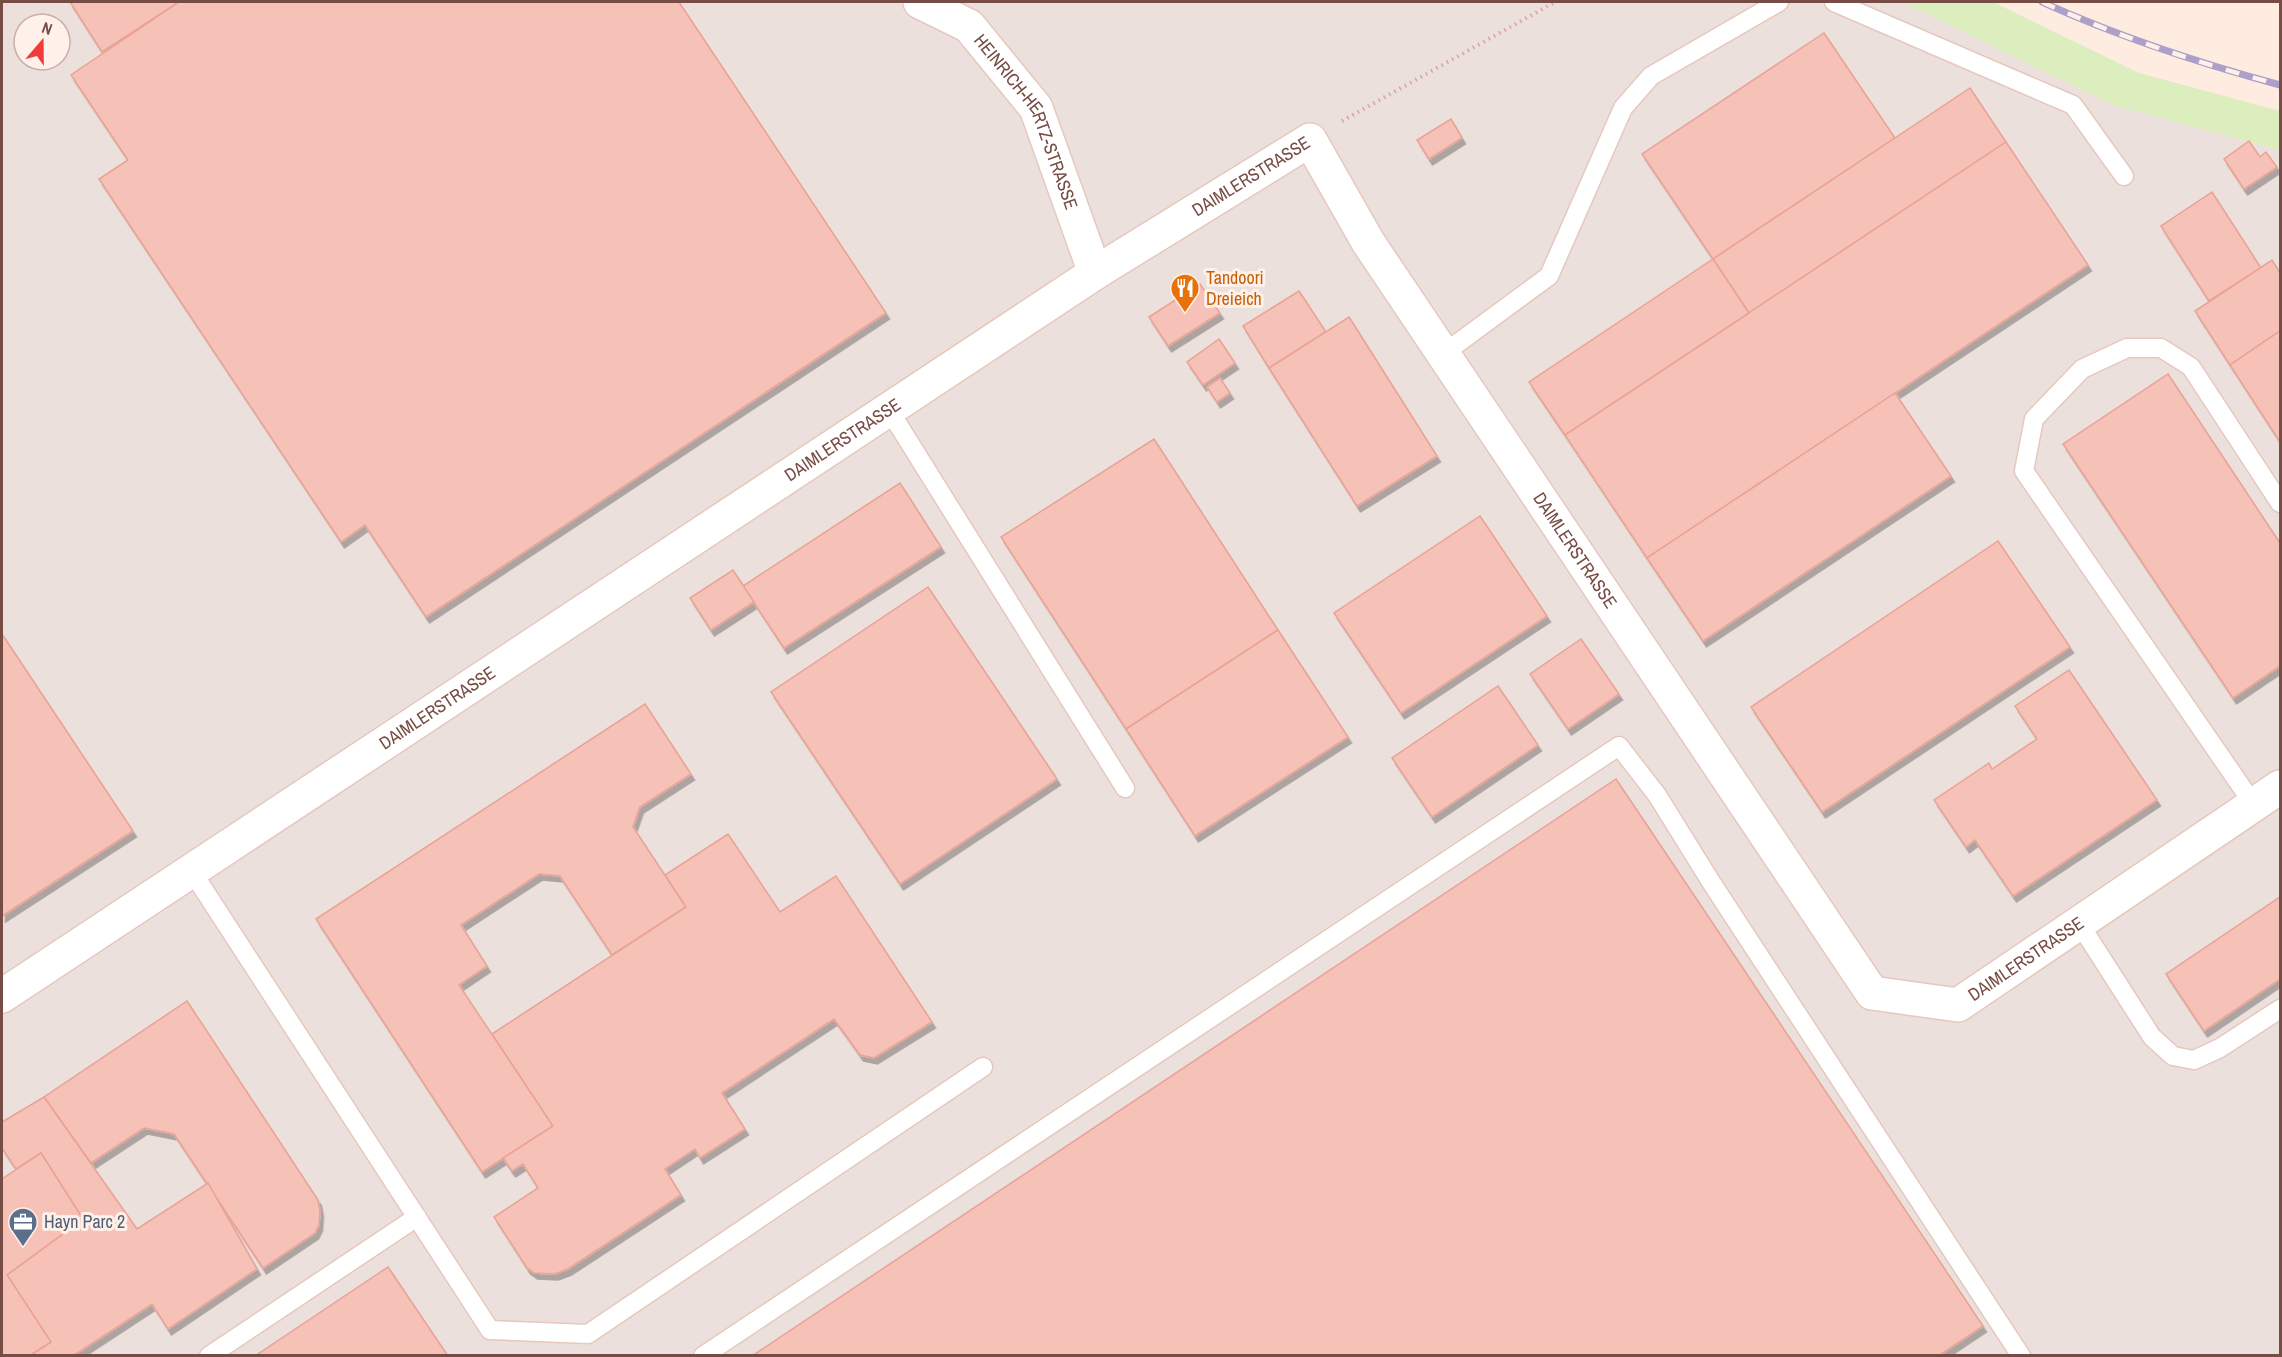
<svg xmlns="http://www.w3.org/2000/svg" width="2282" height="1357" font-family="'Archivo Narrow',sans-serif">
	<style>
		.industrial { fill: #ece0dc; fill-rule: evenodd }
		.green { fill: #dcedbe }
		.building { fill: #f6c1b6; stroke: #eaa295; stroke-width: 1.5; filter: url(#shadow) }
		.lines { fill: none; stroke-linecap: round; stroke-linejoin: round }
		.service-casing { stroke: #e5c8be; stroke-width: 21 }
		.minor-casing { stroke: #e5c8be; stroke-width: 36 }
		.path { stroke: #dba499; stroke-width: 4; stroke-dasharray: 1.5 4.5; stroke-linecap: butt }
		.service { stroke: #fff; stroke-width: 18 }
		.minor { stroke: #fff; stroke-width: 33 }
		.rail-casing { stroke: #ac9fc8; stroke-width: 7 }
		.rail { stroke: #fff1e9; stroke-width: 4.5; stroke-dasharray: 14; stroke-linecap: butt }
		.labels { text-anchor: middle; stroke-width: 6; stroke-linejoin: round; paint-order: stroke }
		.street-label { font-size: 18px; fill: #774c45; stroke: #fff1e9 }
		.food-label { font-size: 18px; fill: #c56008; stroke: #fff1e9; text-anchor: start }
		.service-label { font-size: 18px; fill: #4e5e75; stroke: #fff1e9; text-anchor: start }
	</style>
	<defs>
		<filter id="shadow"><feDropShadow dx="3.5" dy="6" stdDeviation="0" flood-color="#0004"/></filter>
	</defs>
	<rect width="100%" height="100%" fill="#feece1"/>
	<path class="industrial" d="M 2,2 L 1903,2 L 2113,105 L 2280,150 L 2280,1355 L 2,1356 ZM 24,24 L 60,24 L 60,60 L 24,60 Z"/>
	<polygon class="green" points="1903,2 1993,2 2139,73 2280,111 2280,150 2113,105"/>
	<g class="building">
		<polygon points="70,2 179,2 102,52"/>
		<polygon points="179,2 679,2 886,313 426,617 365,525 341,542 99,179 128,160 71,75"/>
		<polygon points="1824,33 1895,138 1713,259 1642,154"/>
		<polygon points="1970,88 2006,142 1749,313 1713,259"/>
		<polygon points="1451,119 1462,138 1429,159 1417,140"/>
		<polygon points="2249,141 2260,157 2266,152 2277,167 2244,189 2224,159"/>
		<polygon points="2006,142 2088,265 1647,558 1565,435"/>
		<polygon points="2212,192 2261,268 2209,301 2161,226"/>
		<polygon points="1713,259 1749,313 1565,435 1529,382"/>
		<polygon points="2272,260 2280,273 2280,331 2230,365 2195,311"/>
		<polygon points="1200,284 1220,313 1168,346 1149,317"/>
		<polygon points="1299,291 1326,332 1269,368 1243,326"/>
		<polygon points="1349,317 1437,456 1357,506 1269,368"/>
		<polygon points="2280,331 2280,442 2230,365"/>
		<polygon points="1219,339 1235,363 1203,385 1187,362"/>
		<polygon points="2168,374 2280,543 2280,666 2233,698 2063,444"/>
		<polygon points="1220,378 1230,393 1217,402 1207,387"/>
		<polygon points="1895,393 1951,476 1703,641 1647,558"/>
		<polygon points="1154,439 1278,630 1126,729 1001,537"/>
		<polygon points="900,483 941,547 784,648 743,586"/>
		<polygon points="1480,516 1547,616 1401,713 1334,613"/>
		<polygon points="1998,541 2070,647 1822,812 1751,707"/>
		<polygon points="733,570 754,602 711,630 690,598"/>
		<polygon points="928,587 1057,779 900,884 771,692"/>
		<polygon points="1278,630 1348,737 1195,836 1126,729"/>
		<polygon points="2,634 133,831 2,916"/>
		<polygon points="1581,639 1619,694 1568,729 1530,674"/>
		<polygon points="2069,670 2157,800 2013,896 1975,840 1966,847 1934,800 1989,763 1992,769 2037,739 2015,706"/>
		<polygon points="1498,686 1538,745 1432,817 1392,758"/>
		<polygon points="645,704 691,774 640,807 633,827 686,907 612,955 560,876 539,874 461,925 487,966 459,985 553,1126 482,1172 316,919"/>
		<polygon points="1616,779 1983,1326 1938,1356 752,1356"/>
		<polygon points="728,834 780,912 836,876 932,1022 874,1058 860,1055 834,1019 722,1093 745,1129 700,1158 695,1149 665,1169 681,1195 568,1269 555,1274 534,1273 527,1268 494,1217 538,1188 523,1164 512,1171 503,1158 553,1126 492,1034 686,907 665,875"/>
		<polygon points="2280,897 2280,979 2204,1031 2166,974"/>
		<polygon points="187,1001 318,1200 320,1211 319,1225 315,1233 263,1268 174,1134 144,1128 91,1163 44,1097"/>
		<polygon points="44,1097 137,1229 208,1183 257,1269 168,1329 152,1304 73,1356 29,1356 51,1342 7,1275 83,1219 41,1153 16,1169 2,1148 2,1122"/>
		<polygon points="41,1153 83,1219 7,1275 51,1342 29,1356 2,1356 2,1179"/>
		<polygon points="388,1267 448,1356 255,1356"/>
	</g>
	<g class="lines">
		<g class="service-casing">
			<g id="service">
				<polyline points="1834,2 2073,105 2124,176"/>
				<polyline points="1443,354 1549,276 1623,108 1651,76 1779,2"/>
				<polyline points="889,410 1125,788"/>
				<polyline points="2254,805 2024,471 2034,419 2082,369 2127,348 2161,348 2191,367 2280,503"/>
				<polyline points="191,870 490,1330 588,1334 983,1067"/>
				<polyline points="2079,923 2152,1037 2173,1056 2194,1060 2220,1048 2280,1009"/>
				<polyline points="209,1356 417,1217"/>
				<polyline points="703,1356 1619,746 1657,795 1711,882 2021,1356"/>
			</g>
		</g>
		<g class="minor-casing">
			<g id="minor">
				<path id="s1" d="M 920,2 L 969,26 L 1036,108 L 1095,273"/>
				<path id="s2" d="M 2,996 L 1095,273 L 1310,140 L 1368,242 L 1872,993 L 1958,1005 L 2280,787"/>
			</g>
		</g>
		<polyline class="path" points="1342,121 1555,2"/>
		<use href="#service" class="service"/>
		<use href="#minor" class="minor"/>
		<g class="rail-casing">
			<path id="rail" d="M 2042,2 C 2119,37 2199,63 2280,85"/>
		</g>
		<use href="#rail" class="rail"/>
	</g>
	<defs>
		<g id="restaurant-pin" transform="scale(1.5)"><path d="M0 17L-7.5 6A9.5 9.5 0 1 1 7.5 6Z" fill="#e8710a" stroke="#fff1e9"/><path d="M-5-6h1v4h1v-4h1v4h1v-4h1v5L-1.5 .5V6h-2V.5L-5-1ZM5-6V6H3V1.5H1.5Q1.5-4 5-6Z" fill="#fff"/></g>
		<g id="office-pin" transform="scale(1.5)"><path d="M0 17L-7.5 6A9.5 9.5 0 1 1 7.5 6Z" fill="#5c6f8a" stroke="#fff1e9"/><path d="M-6-3h4V-5.5h4V-3h4V5H-6ZM-1-4.5V-3h2v-1.5ZM-6 0V1H6V0Z" fill="#fff"/></g>
	</defs>
	<g fill-rule="evenodd">
		<use href="#restaurant-pin" x="1185" y="288"/>
		<use href="#office-pin" x="23" y="1222"/>
	</g>
	<g class="labels">
		<g class="street-label">
			<text dy="6" stroke="none"><textPath href="#s1" startOffset="168">HEINRICH-HERTZ-STRASSE</textPath></text>
			<text dy="6" stroke="none"><textPath href="#s2" startOffset="1494">DAIMLERSTRASSE</textPath></text>
			<text dy="6" stroke="none"><textPath href="#s2" startOffset="1008">DAIMLERSTRASSE</textPath></text>
			<text dy="6" stroke="none"><textPath href="#s2" startOffset="2052">DAIMLERSTRASSE</textPath></text>
			<text dy="6" stroke="none"><textPath href="#s2" startOffset="522">DAIMLERSTRASSE</textPath></text>
			<text dy="6" stroke="none"><textPath href="#s2" startOffset="2754">DAIMLERSTRASSE</textPath></text>
		</g>
		<g class="food-label">
			<text x="1206" y="284">Tandoori<tspan x="1206" dy="21">Dreieich</tspan></text>
		</g>
		<g class="service-label">
			<text x="44" y="1228">Hayn Parc 2</text>
		</g>
	</g>
	<rect width="2282" height="1357" fill="none" stroke="#774c45" stroke-width="6"/>
	<g transform="translate(42 42) rotate(20)"><circle r="28" fill="#fff1e9" stroke="#c9afa7" stroke-width="1.5"/>
	<path d="M0-4.5L10 22L0 15L-10 22Z" fill="#f33b3b"/>
	<text y="-9" font-size="16" font-weight="bold" text-anchor="middle" fill="#774c45">N</text>
	</g>
</svg>
